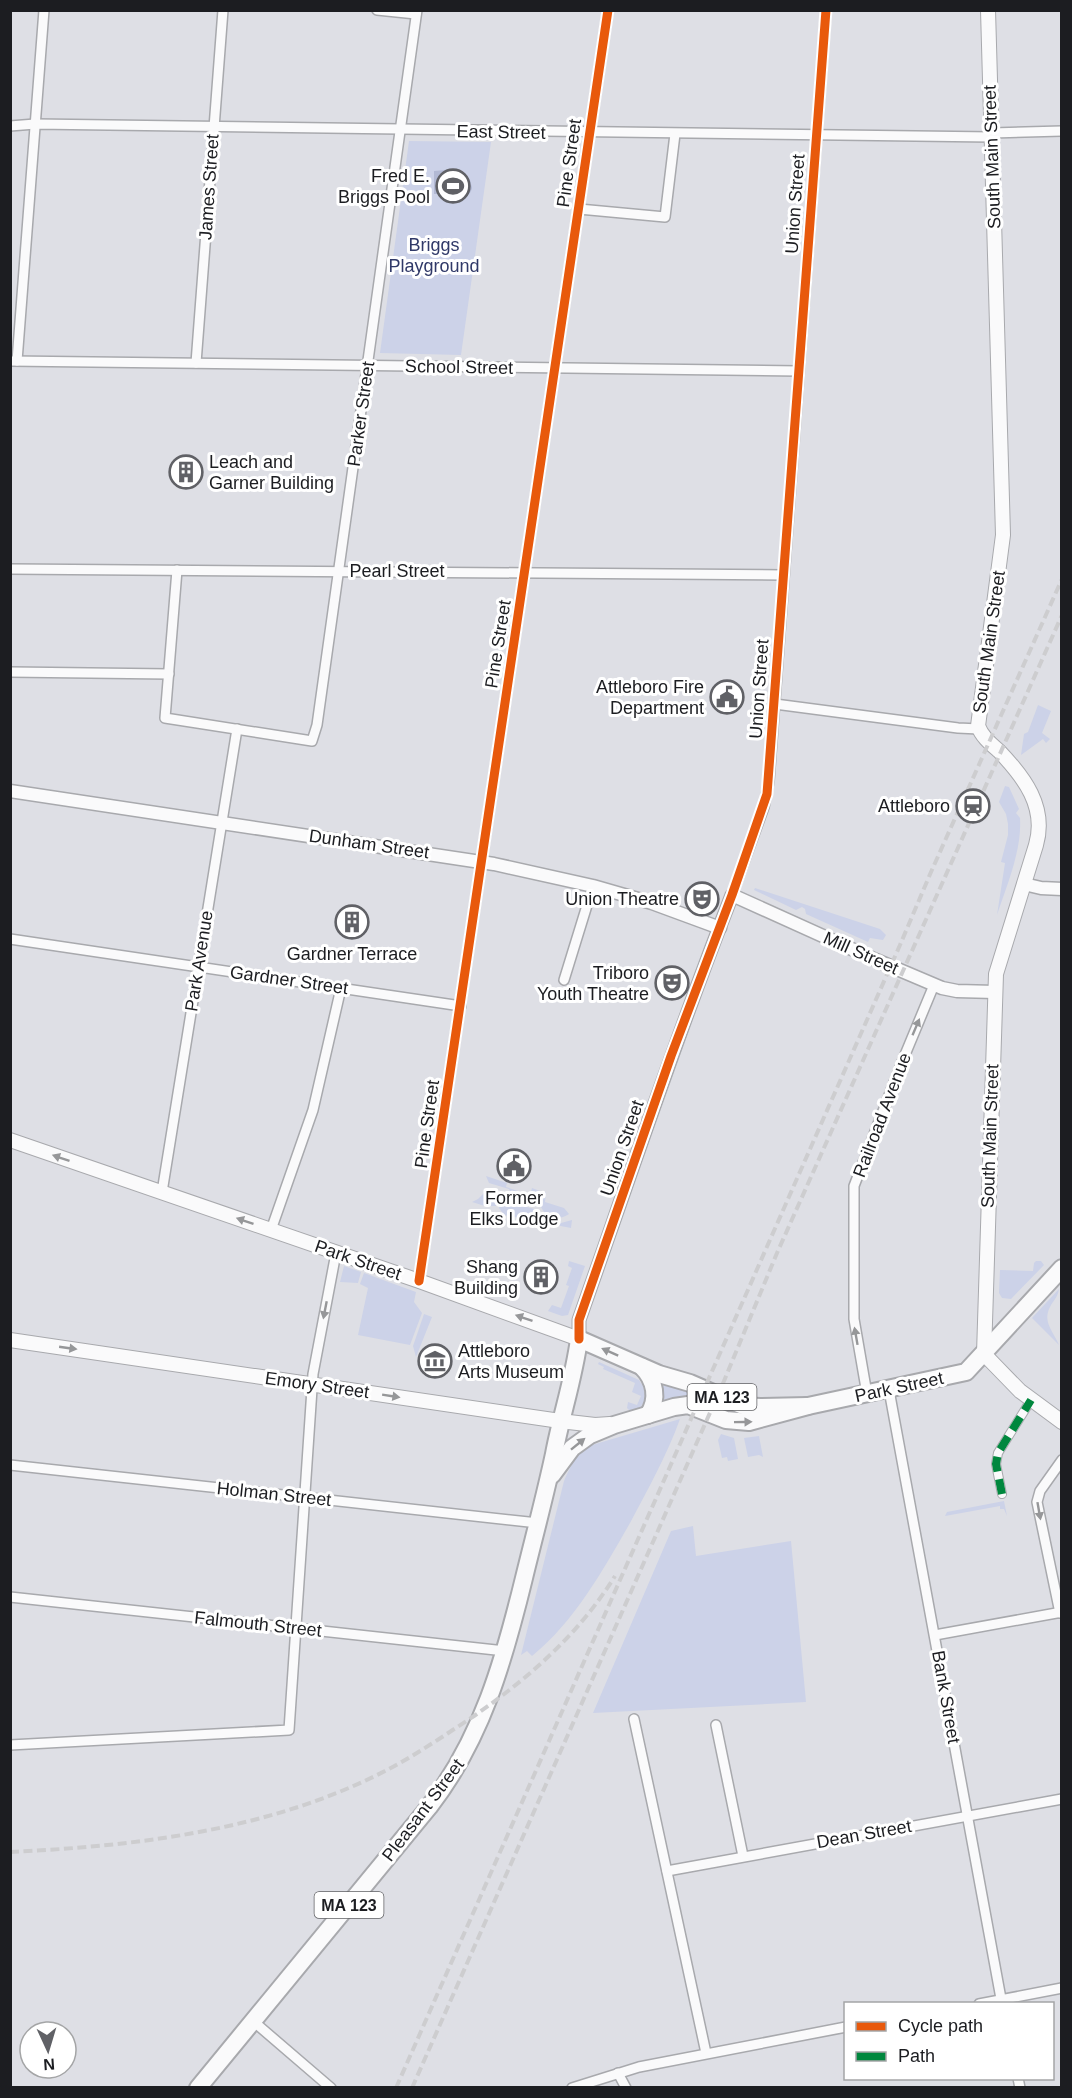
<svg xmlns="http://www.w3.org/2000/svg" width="1072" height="2098" font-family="Arial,sans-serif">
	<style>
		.green { fill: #ccd2e8 }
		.water { fill: #b2b9d4 }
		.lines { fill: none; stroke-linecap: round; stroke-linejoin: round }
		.pedestrian-casing { stroke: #a8a9ad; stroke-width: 10 }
		.minor-casing { stroke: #a8a9ad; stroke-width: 12 }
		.tertiary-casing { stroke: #a8a9ad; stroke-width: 15 }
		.secondary-casing { stroke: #a8a9ad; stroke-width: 16 }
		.trunk-casing { stroke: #a8a9ad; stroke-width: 20 }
		.pedestrian { stroke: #fafafb; stroke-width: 8 }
		.minor { stroke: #fafafb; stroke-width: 9 }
		.tertiary { stroke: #fafafb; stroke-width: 12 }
		.secondary { stroke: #fafafb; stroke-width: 14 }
		.trunk { stroke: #fafafb; stroke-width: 16 }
		.rail { stroke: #cdcdcf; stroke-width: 4; stroke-dasharray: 9 4.5; stroke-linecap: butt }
		.quiet { stroke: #00873e; stroke-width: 8; stroke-dasharray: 15 8; stroke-linecap: butt }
		.cycleway-casing { stroke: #fff; stroke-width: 13 }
		.cycleway { stroke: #e8590c; stroke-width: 9 }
		.oneway { fill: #969799 }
		.labels { text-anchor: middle; stroke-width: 6; stroke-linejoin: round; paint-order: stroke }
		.shield { fill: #fff; stroke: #606164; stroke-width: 1.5 }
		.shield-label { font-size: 16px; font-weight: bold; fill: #1c1d21 }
		.street-label { font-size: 18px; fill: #1c1d21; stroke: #fff }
		.poi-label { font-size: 18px; fill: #1c1d21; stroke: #fff; text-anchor: end }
		.park-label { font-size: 18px; fill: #303968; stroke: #fff }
	</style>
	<rect width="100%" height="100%" fill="#dedfe5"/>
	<g class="green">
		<polygon points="409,141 491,142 461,355 380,353"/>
		<polygon points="1038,705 1051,711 1042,733 1050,739 1046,743 1043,739 1021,755 1024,734 1028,732"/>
		<path d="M 1005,786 L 1009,787 L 1019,809 L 1016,813 L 1020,818 C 1022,850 1007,885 997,915 L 1005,863 L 1001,862 L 1008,835 L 1008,824 L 1006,814 L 999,802 Z"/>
		<polygon points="755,888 880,929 886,935 883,940 870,938 868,942 806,914 805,909 802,907 796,910 754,890"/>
		<polygon points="486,1176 507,1183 506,1187 530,1195 532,1188 540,1191 536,1207 515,1200 509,1189 489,1183"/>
		<polygon points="487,1190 500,1195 496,1206 485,1206 472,1202 478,1199"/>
		<path d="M 544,1192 L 546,1192 L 545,1202 L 564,1208 L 569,1214 C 557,1222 545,1217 540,1205 Z"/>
		<polygon points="504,1195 516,1204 534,1209 547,1220 561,1223 572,1220 571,1228 504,1215 499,1208"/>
		<polygon points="569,1261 585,1266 568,1315 562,1316 548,1311 552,1305 561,1308 569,1286 566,1285 572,1268 568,1266"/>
		<polygon points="1036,1261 1041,1261 1044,1265 1011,1299 1002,1298 999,1293 1000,1270 1033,1271 1034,1263"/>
		<polygon points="344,1266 361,1272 358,1283 340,1282"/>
		<polygon points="364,1273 416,1292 414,1302 422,1313 410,1345 358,1335 368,1288 360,1284"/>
		<path d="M 1059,1289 C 1058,1297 1053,1301 1050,1307 C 1042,1322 1054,1332 1059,1345 L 1032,1318 Z"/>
		<polygon points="424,1314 432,1317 416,1357 413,1346"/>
		<polygon points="599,1362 639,1380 643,1386 646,1399 640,1408 631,1412 627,1408 628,1402 637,1405 641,1396 632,1392 635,1383 603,1369 604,1367 598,1364"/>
		<polygon points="661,1385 695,1392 692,1399 676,1397 663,1400"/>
		<path d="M 680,1419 C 667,1455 648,1489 630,1523 C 603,1570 575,1621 532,1656 L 527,1651 L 521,1655 L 564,1481 C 571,1465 576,1454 592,1445 Z"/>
		<polygon points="721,1434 734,1438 738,1459 728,1461 727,1457 722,1458 718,1440"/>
		<polygon points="759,1436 763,1457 759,1455 748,1457 744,1438"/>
		<polygon points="1004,1501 1007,1516 1004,1509 1000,1509 1000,1506 945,1516 947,1512"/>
		<polygon points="693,1526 696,1556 791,1541 806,1702 593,1713 671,1531"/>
	</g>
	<path class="water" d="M 446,170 L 447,184 L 451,184 C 455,176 462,174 470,180 L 472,188 C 470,196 464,199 456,197 L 450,190 L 447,190 L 447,194 L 434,194 L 434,171 Z"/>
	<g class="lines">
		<g class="pedestrian-casing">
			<polyline id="pedestrian" points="1002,1494 996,1464 998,1453 1031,1400"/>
		</g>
		<g class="minor-casing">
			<g id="minor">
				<polyline points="377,10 416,14"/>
				<polyline points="10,126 35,124 992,137"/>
				<polyline points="992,133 1062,131"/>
				<polyline points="579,209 665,217 675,134"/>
				<polyline points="10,361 799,371"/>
				<polyline points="17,361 44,10"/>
				<polyline points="196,363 223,10"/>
				<polyline points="10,569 784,575"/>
				<polyline points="177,570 165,718 312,741 317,725 417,10"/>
				<polyline points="10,672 169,674"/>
				<polyline points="775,704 958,728 979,729"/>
				<polyline points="732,895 764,807 769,781 826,10"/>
				<polyline points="10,939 461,1006"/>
				<polyline points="564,980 593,886"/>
				<polyline points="162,1192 237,729"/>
				<polyline points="271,1230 313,1110 341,988"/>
				<polyline points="419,1281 608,10"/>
				<polyline points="889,1390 1002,2004"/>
				<polyline points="867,1394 854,1319 854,1186 902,1062 934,985"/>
				<polyline points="10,1465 538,1523"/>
				<polyline points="10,1597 505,1651"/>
				<polyline points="1060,1613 1037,1502 1040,1491 1062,1460"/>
				<polyline points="935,1635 1062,1612"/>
				<polyline points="634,1719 706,2053"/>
				<polyline points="716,1725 743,1856"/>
				<polyline points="10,1745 289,1730 313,1374 336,1253"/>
				<polyline points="667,1871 1062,1799"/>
				<polyline points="979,2004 1062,1988"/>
				<polyline points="253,2021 331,2088"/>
				<polyline points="618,2073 626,2088"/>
				<polyline points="1018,2078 1020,2088"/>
				<polyline points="572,2088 639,2067 846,2027"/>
			</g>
		</g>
		<g class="tertiary-casing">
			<g id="tertiary">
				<polyline points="10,791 494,864 593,886 652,903 720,928"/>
				<polyline points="1024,884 1041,888 1062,889"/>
				<path d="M 579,1339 L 579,1320 C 629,1178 677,1036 732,895 L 876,960 L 942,988 L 957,991 L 995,992"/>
			</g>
		</g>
		<g class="secondary-casing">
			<g id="secondary">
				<path d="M 988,10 L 1003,535 L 978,726 C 982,737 991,744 999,751 C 1024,777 1047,807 1036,845 L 996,974 L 984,1354 L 1020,1391 L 1062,1422"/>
				<polyline points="10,1140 419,1281 579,1339"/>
				<polyline points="10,1340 560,1421 595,1425 610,1424"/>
			</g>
		</g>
		<g class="trunk-casing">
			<g id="trunk">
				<path d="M 642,1367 C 655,1380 659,1399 648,1415"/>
				<polyline points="552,1475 572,1448 590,1435 614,1425 674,1407 688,1405 726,1420 749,1422 808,1406 966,1372 1062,1268"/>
				<path d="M 198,2088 L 429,1807 C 482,1739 504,1660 524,1578 C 534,1537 545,1496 554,1454 C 561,1416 574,1378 579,1339 L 659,1374 L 690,1383 L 743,1406 L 760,1407 L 808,1406"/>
			</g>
		</g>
		<use href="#pedestrian" class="pedestrian"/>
		<use href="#minor" class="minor"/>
		<use href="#tertiary" class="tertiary"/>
		<use href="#secondary" class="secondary"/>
		<use href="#trunk" class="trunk"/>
		<g class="rail">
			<path d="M 10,1852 C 138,1846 270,1830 385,1771 C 416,1755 445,1735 474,1716 C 530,1677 579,1634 615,1576"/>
			<polyline points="396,2088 900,945 931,872 1062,579"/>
			<polyline points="412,2088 724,1381 777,1253 1062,615"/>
		</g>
		<polyline class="quiet" points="1002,1494 996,1464 998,1453 1031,1400"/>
		<g class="cycleway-casing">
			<g id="cycleway">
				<polyline points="419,1281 608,10"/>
				<polyline points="579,1339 579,1320 671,1056 732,895 767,794 826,10"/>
			</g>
		</g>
		<use href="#cycleway" class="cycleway"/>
	</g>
	<defs><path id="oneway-solid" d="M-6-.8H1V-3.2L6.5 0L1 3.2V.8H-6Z" transform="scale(1.5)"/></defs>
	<g class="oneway">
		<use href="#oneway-solid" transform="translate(916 1027) rotate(-67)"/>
		<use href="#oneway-solid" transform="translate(61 1158) rotate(-161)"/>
		<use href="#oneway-solid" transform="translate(245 1221) rotate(-161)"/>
		<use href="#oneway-solid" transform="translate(325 1310) rotate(101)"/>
		<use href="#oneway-solid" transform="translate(524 1318) rotate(-161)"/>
		<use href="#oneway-solid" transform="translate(856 1336) rotate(-100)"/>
		<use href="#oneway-solid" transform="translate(68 1348) rotate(8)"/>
		<use href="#oneway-solid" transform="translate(610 1352) rotate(-156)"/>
		<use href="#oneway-solid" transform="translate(391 1396) rotate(9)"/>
		<use href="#oneway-solid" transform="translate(743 1422) rotate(-1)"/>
		<use href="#oneway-solid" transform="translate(578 1444) rotate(-39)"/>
		<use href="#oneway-solid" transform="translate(1039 1511) rotate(80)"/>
	</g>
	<defs>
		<g id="stadium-ring" transform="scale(1.725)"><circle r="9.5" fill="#fff" stroke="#606166" stroke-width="1.5"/><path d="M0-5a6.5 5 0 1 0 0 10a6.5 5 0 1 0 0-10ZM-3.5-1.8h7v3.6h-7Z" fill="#606166"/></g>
		<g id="building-ring" transform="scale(1.725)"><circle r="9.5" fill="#fff" stroke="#606166" stroke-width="1.5"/><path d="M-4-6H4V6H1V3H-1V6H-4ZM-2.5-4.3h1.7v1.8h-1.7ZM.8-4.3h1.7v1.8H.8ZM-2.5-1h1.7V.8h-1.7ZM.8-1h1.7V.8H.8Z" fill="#606166"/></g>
		<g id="civic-ring" transform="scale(1.725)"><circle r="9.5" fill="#fff" stroke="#606166" stroke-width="1.5"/><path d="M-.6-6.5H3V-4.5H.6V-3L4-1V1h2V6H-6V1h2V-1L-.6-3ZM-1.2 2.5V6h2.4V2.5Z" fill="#606166"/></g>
		<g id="station-ring" transform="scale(1.725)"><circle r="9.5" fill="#fff" stroke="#606166" stroke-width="1.5"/><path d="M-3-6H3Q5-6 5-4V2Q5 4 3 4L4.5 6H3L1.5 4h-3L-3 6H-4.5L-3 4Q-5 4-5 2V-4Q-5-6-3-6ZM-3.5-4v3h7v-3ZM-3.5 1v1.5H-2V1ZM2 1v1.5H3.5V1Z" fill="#606166"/></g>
		<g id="theatre-ring" transform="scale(1.725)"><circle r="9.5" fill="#fff" stroke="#606166" stroke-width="1.5"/><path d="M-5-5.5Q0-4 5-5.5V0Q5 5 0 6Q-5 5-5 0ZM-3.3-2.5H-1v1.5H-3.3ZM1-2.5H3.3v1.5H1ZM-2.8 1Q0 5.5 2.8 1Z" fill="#606166"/></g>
		<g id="museum-ring" transform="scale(1.725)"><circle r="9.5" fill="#fff" stroke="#606166" stroke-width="1.5"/><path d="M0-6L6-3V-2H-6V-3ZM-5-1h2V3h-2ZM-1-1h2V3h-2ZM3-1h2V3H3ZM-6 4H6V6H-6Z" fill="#606166"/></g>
	</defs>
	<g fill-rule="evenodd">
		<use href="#stadium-ring" x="453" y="186"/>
		<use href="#building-ring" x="186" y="472"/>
		<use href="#civic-ring" x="727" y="697"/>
		<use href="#station-ring" x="973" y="806"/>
		<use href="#theatre-ring" x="702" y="899"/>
		<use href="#building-ring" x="352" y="922"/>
		<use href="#theatre-ring" x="672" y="983"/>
		<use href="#civic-ring" x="514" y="1166"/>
		<use href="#building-ring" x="541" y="1277"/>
		<use href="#museum-ring" x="435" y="1361"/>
	</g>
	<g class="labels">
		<g class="shield">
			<rect x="687.5" y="1384" width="69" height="26" rx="4.5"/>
			<rect x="314.5" y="1892" width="69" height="26" rx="4.5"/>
		</g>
		<g class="shield-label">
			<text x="722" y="1403">MA 123</text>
			<text x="349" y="1911">MA 123</text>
		</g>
		<g class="street-label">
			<text transform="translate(501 132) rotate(1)" y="6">East Street</text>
			<text transform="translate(992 157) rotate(-92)" y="6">South Main Street</text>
			<text transform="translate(569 163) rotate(-82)" y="6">Pine Street</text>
			<text transform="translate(209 187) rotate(-86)" y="6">James Street</text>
			<text transform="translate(795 204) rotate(-86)" y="6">Union Street</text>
			<text transform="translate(459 367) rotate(1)" y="6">School Street</text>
			<text transform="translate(361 414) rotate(-82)" y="6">Parker Street</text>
			<text x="397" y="577">Pearl Street</text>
			<text transform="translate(989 642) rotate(-82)" y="6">South Main Street</text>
			<text transform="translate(498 644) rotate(-81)" y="6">Pine Street</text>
			<text transform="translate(759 689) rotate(-86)" y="6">Union Street</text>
			<text transform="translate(369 844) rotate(8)" y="6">Dunham Street</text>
			<text transform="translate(861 953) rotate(24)" y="6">Mill Street</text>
			<text transform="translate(199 961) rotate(-81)" y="6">Park Avenue</text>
			<text transform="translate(289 980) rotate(8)" y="6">Gardner Street</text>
			<text transform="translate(882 1115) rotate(-69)" y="6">Railroad Avenue</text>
			<text transform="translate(427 1124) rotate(-82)" y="6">Pine Street</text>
			<text transform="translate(990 1136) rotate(-88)" y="6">South Main Street</text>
			<text transform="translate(622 1148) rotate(-71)" y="6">Union Street</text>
			<text transform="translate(358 1260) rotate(19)" y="6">Park Street</text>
			<text transform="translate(317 1385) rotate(8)" y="6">Emory Street</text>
			<text transform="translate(899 1387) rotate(-12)" y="6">Park Street</text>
			<text transform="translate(274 1494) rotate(6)" y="6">Holman Street</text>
			<text transform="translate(258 1624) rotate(6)" y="6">Falmouth Street</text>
			<text transform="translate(946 1697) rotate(80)" y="6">Bank Street</text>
			<text transform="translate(423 1810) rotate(-53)" y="6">Pleasant Street</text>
			<text transform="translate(864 1834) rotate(-10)" y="6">Dean Street</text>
		</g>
		<g class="poi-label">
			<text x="430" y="182">Fred E.<tspan x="430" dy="21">Briggs Pool</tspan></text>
			<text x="209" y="468" text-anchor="start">Leach and<tspan x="209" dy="21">Garner Building</tspan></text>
			<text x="704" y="693">Attleboro Fire<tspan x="704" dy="21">Department</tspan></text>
			<text x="950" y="812">Attleboro</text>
			<text x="679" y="905">Union Theatre</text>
			<text x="352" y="960" text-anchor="middle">Gardner Terrace</text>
			<text x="649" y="979">Triboro<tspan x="649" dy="21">Youth Theatre</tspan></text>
			<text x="514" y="1204" text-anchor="middle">Former<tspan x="514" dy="21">Elks Lodge</tspan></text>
			<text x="518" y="1273">Shang<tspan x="518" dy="21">Building</tspan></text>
			<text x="458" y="1357" text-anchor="start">Attleboro<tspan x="458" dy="21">Arts Museum</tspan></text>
		</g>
		<g class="park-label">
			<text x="434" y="251">Briggs<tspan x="434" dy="21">Playground</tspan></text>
		</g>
	</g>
	<rect width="1072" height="2098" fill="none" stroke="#1c1d21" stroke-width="24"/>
	<rect x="844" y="2002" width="210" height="78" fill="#ffffff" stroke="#a4a5a6" stroke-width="1.5"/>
	<rect x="856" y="2022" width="30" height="9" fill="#e8590c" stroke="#a4a5a6" stroke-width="1.5"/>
	<text x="898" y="2032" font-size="18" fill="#1c1d21">Cycle path</text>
	<rect x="856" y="2052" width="30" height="9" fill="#00873e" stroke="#a4a5a6" stroke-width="1.5"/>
	<text x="898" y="2062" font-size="18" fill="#1c1d21">Path</text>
	<g transform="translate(48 2050) rotate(176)"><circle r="28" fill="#ffffff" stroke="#a4a5a6" stroke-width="1.5"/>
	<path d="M0-4.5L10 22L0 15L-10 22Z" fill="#606166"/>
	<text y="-9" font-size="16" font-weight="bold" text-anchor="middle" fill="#1c1d21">N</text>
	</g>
</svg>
